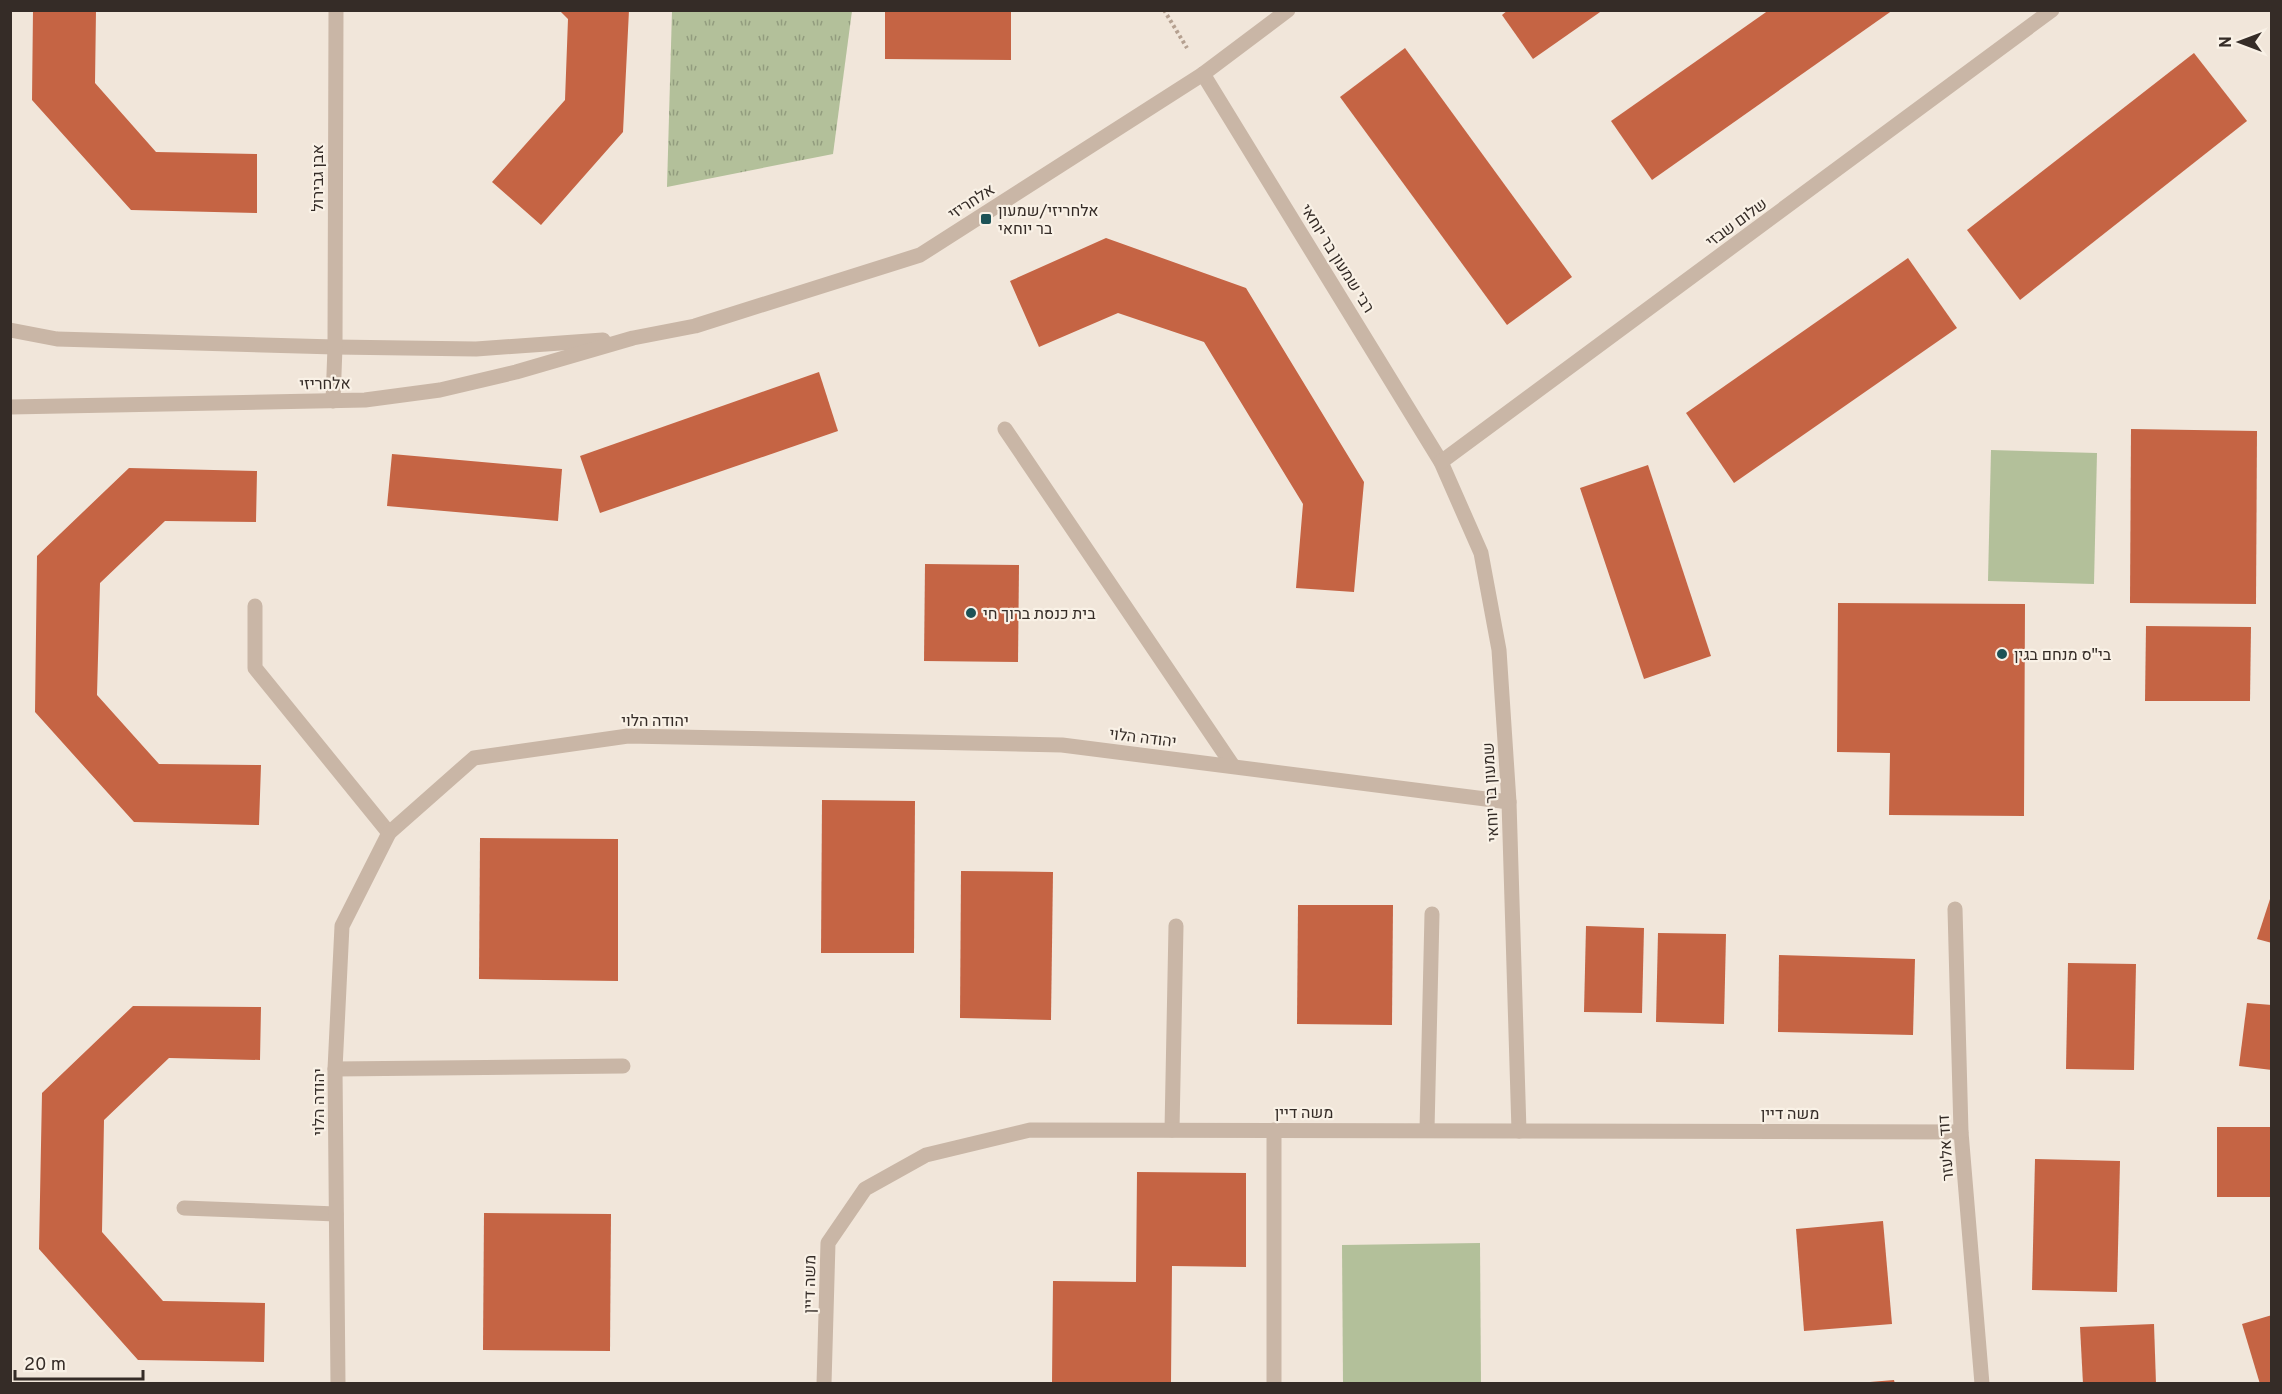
<svg xmlns="http://www.w3.org/2000/svg" width="2282" height="1394" font-family="Overpass,Heebo,sans-serif">
	<style>
		.grass { fill: url(#grass-tufts) }
		.pitch { fill: #b3c09a }
		.building { fill: #c56444 }
		.lines { fill: none; stroke-linecap: round; stroke-linejoin: round }
		.path { stroke: #b5a090; stroke-width: 4; stroke-dasharray: 3 3; stroke-linecap: butt }
		.minor { stroke: #c9b6a6; stroke-width: 15 }
		.poi-dot { fill: #1d5256; stroke: #f9f1e6; stroke-width: 2 }
		.labels { text-anchor: middle; stroke-width: 4.5; stroke-linejoin: round; paint-order: stroke }
		.street-label { font-size: 16px; fill: #352c27; stroke: #f9f1e6 }
		.poi-label { font-size: 16px; fill: #352c27; stroke: #f9f1e6; text-anchor: start }
	</style>
	<defs>
		<pattern id="grass-tufts" width="24" height="20" patternUnits="userSpaceOnUse" patternTransform="scale(1.5)"><rect width="24" height="20" fill="#b3c09a"/><path d="M3 7l-1-3M5 7V3M7 7l1-3M15 17l-1-3M17 17v-4M19 17l1-3" fill="none" stroke="#929c7e"/></pattern>
	</defs>
	<rect width="100%" height="100%" fill="#f1e6da"/>
	<polygon class="grass" points="672,11 852,11 833,154 667,187"/>
	<g class="pitch">
		<polygon points="1991,450 2097,453 2094,584 1988,581"/>
		<polygon points="1480,1243 1481,1383 1343,1383 1342,1245"/>
	</g>
	<g class="building">
		<polygon points="33,10 96,10 95,83 156,152 257,154 257,213 131,210 32,100"/>
		<polygon points="559,10 629,10 623,132 541,225 492,182 565,100 568,19"/>
		<polygon points="885,10 1011,10 1011,60 885,59"/>
		<polygon points="1508,10 1603,10 1533,59 1502,15"/>
		<polygon points="1769,10 1893,10 1652,180 1611,121"/>
		<polygon points="1405,48 1572,277 1507,325 1340,97"/>
		<polygon points="2194,53 2247,121 2020,300 1967,230"/>
		<polygon points="1106,238 1246,288 1364,482 1354,592 1296,588 1303,504 1204,342 1118,313 1039,347 1010,281"/>
		<polygon points="1908,258 1957,328 1734,483 1686,413"/>
		<polygon points="819,372 838,431 600,513 580,456"/>
		<polygon points="2131,429 2257,431 2256,604 2130,603"/>
		<polygon points="392,454 562,469 558,521 387,506"/>
		<polygon points="1648,465 1711,656 1644,679 1580,488"/>
		<polygon points="129,468 257,471 256,522 165,521 100,583 97,695 159,764 261,765 259,825 134,822 35,712 37,556"/>
		<polygon points="925,564 1019,565 1018,662 924,661"/>
		<polygon points="1838,603 2025,604 2024,816 1889,815 1890,753 1837,752"/>
		<polygon points="2146,626 2251,627 2250,701 2145,701"/>
		<polygon points="822,800 915,801 914,953 821,953"/>
		<polygon points="480,838 618,839 618,981 479,979"/>
		<polygon points="961,871 1053,872 1051,1020 960,1018"/>
		<polygon points="2271,896 2272,896 2272,943 2257,939"/>
		<polygon points="1298,905 1393,905 1392,1025 1297,1024"/>
		<polygon points="1586,926 1644,928 1642,1013 1584,1012"/>
		<polygon points="1658,933 1726,934 1724,1024 1656,1022"/>
		<polygon points="1779,955 1915,959 1913,1035 1778,1032"/>
		<polygon points="2068,963 2136,964 2134,1070 2066,1069"/>
		<polygon points="2247,1003 2272,1005 2272,1070 2239,1066"/>
		<polygon points="133,1006 261,1007 260,1060 169,1058 104,1120 102,1232 163,1301 265,1303 264,1362 138,1360 39,1249 42,1093"/>
		<rect x="2217" y="1127" width="55" height="70"/>
		<polygon points="2035,1159 2120,1161 2117,1292 2032,1290"/>
		<polygon points="1137,1172 1246,1173 1246,1267 1172,1266 1171,1383 1052,1382 1053,1281 1136,1282"/>
		<polygon points="484,1213 611,1214 610,1351 483,1350"/>
		<polygon points="1883,1221 1892,1324 1804,1331 1796,1229"/>
		<polygon points="2272,1315 2272,1384 2260,1384 2242,1324"/>
		<polygon points="2154,1324 2156,1384 2083,1384 2080,1327"/>
		<polygon points="1894,1380 1895,1384 1870,1384 1870,1382"/>
	</g>
	<g class="lines">
		<polyline class="path" points="1164,10 1187,48"/>
		<g class="minor">
			<polyline points="1203,74 1441,462 1481,553 1499,650 1509,802 1519,1131"/>
			<polyline points="10,330 57,339 335,347 476,349 603,340"/>
			<polyline points="333,401 335,347 336,10"/>
			<polyline points="10,407 365,400 440,390 516,372 633,338 695,326 920,255 1203,74 1288,10"/>
			<polyline points="1005,429 1233,766"/>
			<polyline points="1441,462 2052,10"/>
			<polyline points="255,606 255,668 389,833"/>
			<polyline points="1955,909 1961,1132 1982,1384"/>
			<polyline points="335,1069 623,1066"/>
			<polyline points="1172,1130 1176,926"/>
			<polyline points="1274,1130 1274,1384"/>
			<polyline points="1427,1130 1432,914"/>
			<polyline points="184,1208 336,1214"/>
			<polyline points="338,1384 335,1069 342,926 389,833 474,758 628,736 1062,745 1509,802"/>
			<polyline points="824,1384 828,1243 865,1189 926,1155 1030,1130 1961,1132"/>
		</g>
	</g>
	<g class="poi-dot">
		<rect x="980" y="213" width="12" height="12" rx="3"/>
		<circle cx="971" cy="613" r="6"/>
		<circle cx="2002" cy="654" r="6"/>
	</g>
	<g class="labels">
		<g class="street-label">
			<text transform="translate(317 178) rotate(-90)" y="6">אבן גבירול</text>
			<text transform="translate(971 201) rotate(-33)" y="6">אלחריזי</text>
			<text transform="translate(1736 222) rotate(-36)" y="6">שלום שבזי</text>
			<text transform="translate(1338 258) rotate(58)" y="6">רבי שמעון בר יוחאי</text>
			<text transform="translate(325 383) rotate(-1)" y="6">אלחריזי</text>
			<text x="655" y="726">יהודה הלוי</text>
			<text transform="translate(1143 737) rotate(7)" y="6">יהודה הלוי</text>
			<text transform="translate(1490 792) rotate(-93)" y="6">שמעון בר יוחאי</text>
			<text transform="translate(318 1102) rotate(-90)" y="6">יהודה הלוי</text>
			<text x="1304" y="1118">משה דיין</text>
			<text x="1790" y="1119">משה דיין</text>
			<text transform="translate(1945 1148) rotate(-94)" y="6">דוד אלעזר</text>
			<text transform="translate(809 1284) rotate(-89)" y="6">משה דיין</text>
		</g>
		<g class="poi-label">
			<text x="998" y="216">אלחריזי/שמעון<tspan x="998" dy="18">בר יוחאי</tspan></text>
			<text x="983" y="619">בית כנסת ברוך חי</text>
			<text x="2014" y="660">בי"ס מנחם בגין</text>
		</g>
	</g>
	<rect width="2282" height="1394" fill="none" stroke="#352c27" stroke-width="24"/>
	<g transform="translate(2240 42) rotate(270)" stroke="#f9f1e6" stroke-width="4.5" paint-order="stroke">
	<path d="M0-4.5L10 22L0 15L-10 22Z" fill="#352c27"/>
	<text y="-9" font-size="16" font-weight="bold" text-anchor="middle" fill="#352c27">N</text>
	</g>
	<path d="M15 1370v9h128v-9" fill="none" stroke="#352c27" stroke-width="3"/>
	<text x="24" y="1370" font-size="18" fill="#352c27" stroke="#f9f1e6" stroke-width="4.5" paint-order="stroke">20 m</text>
</svg>
